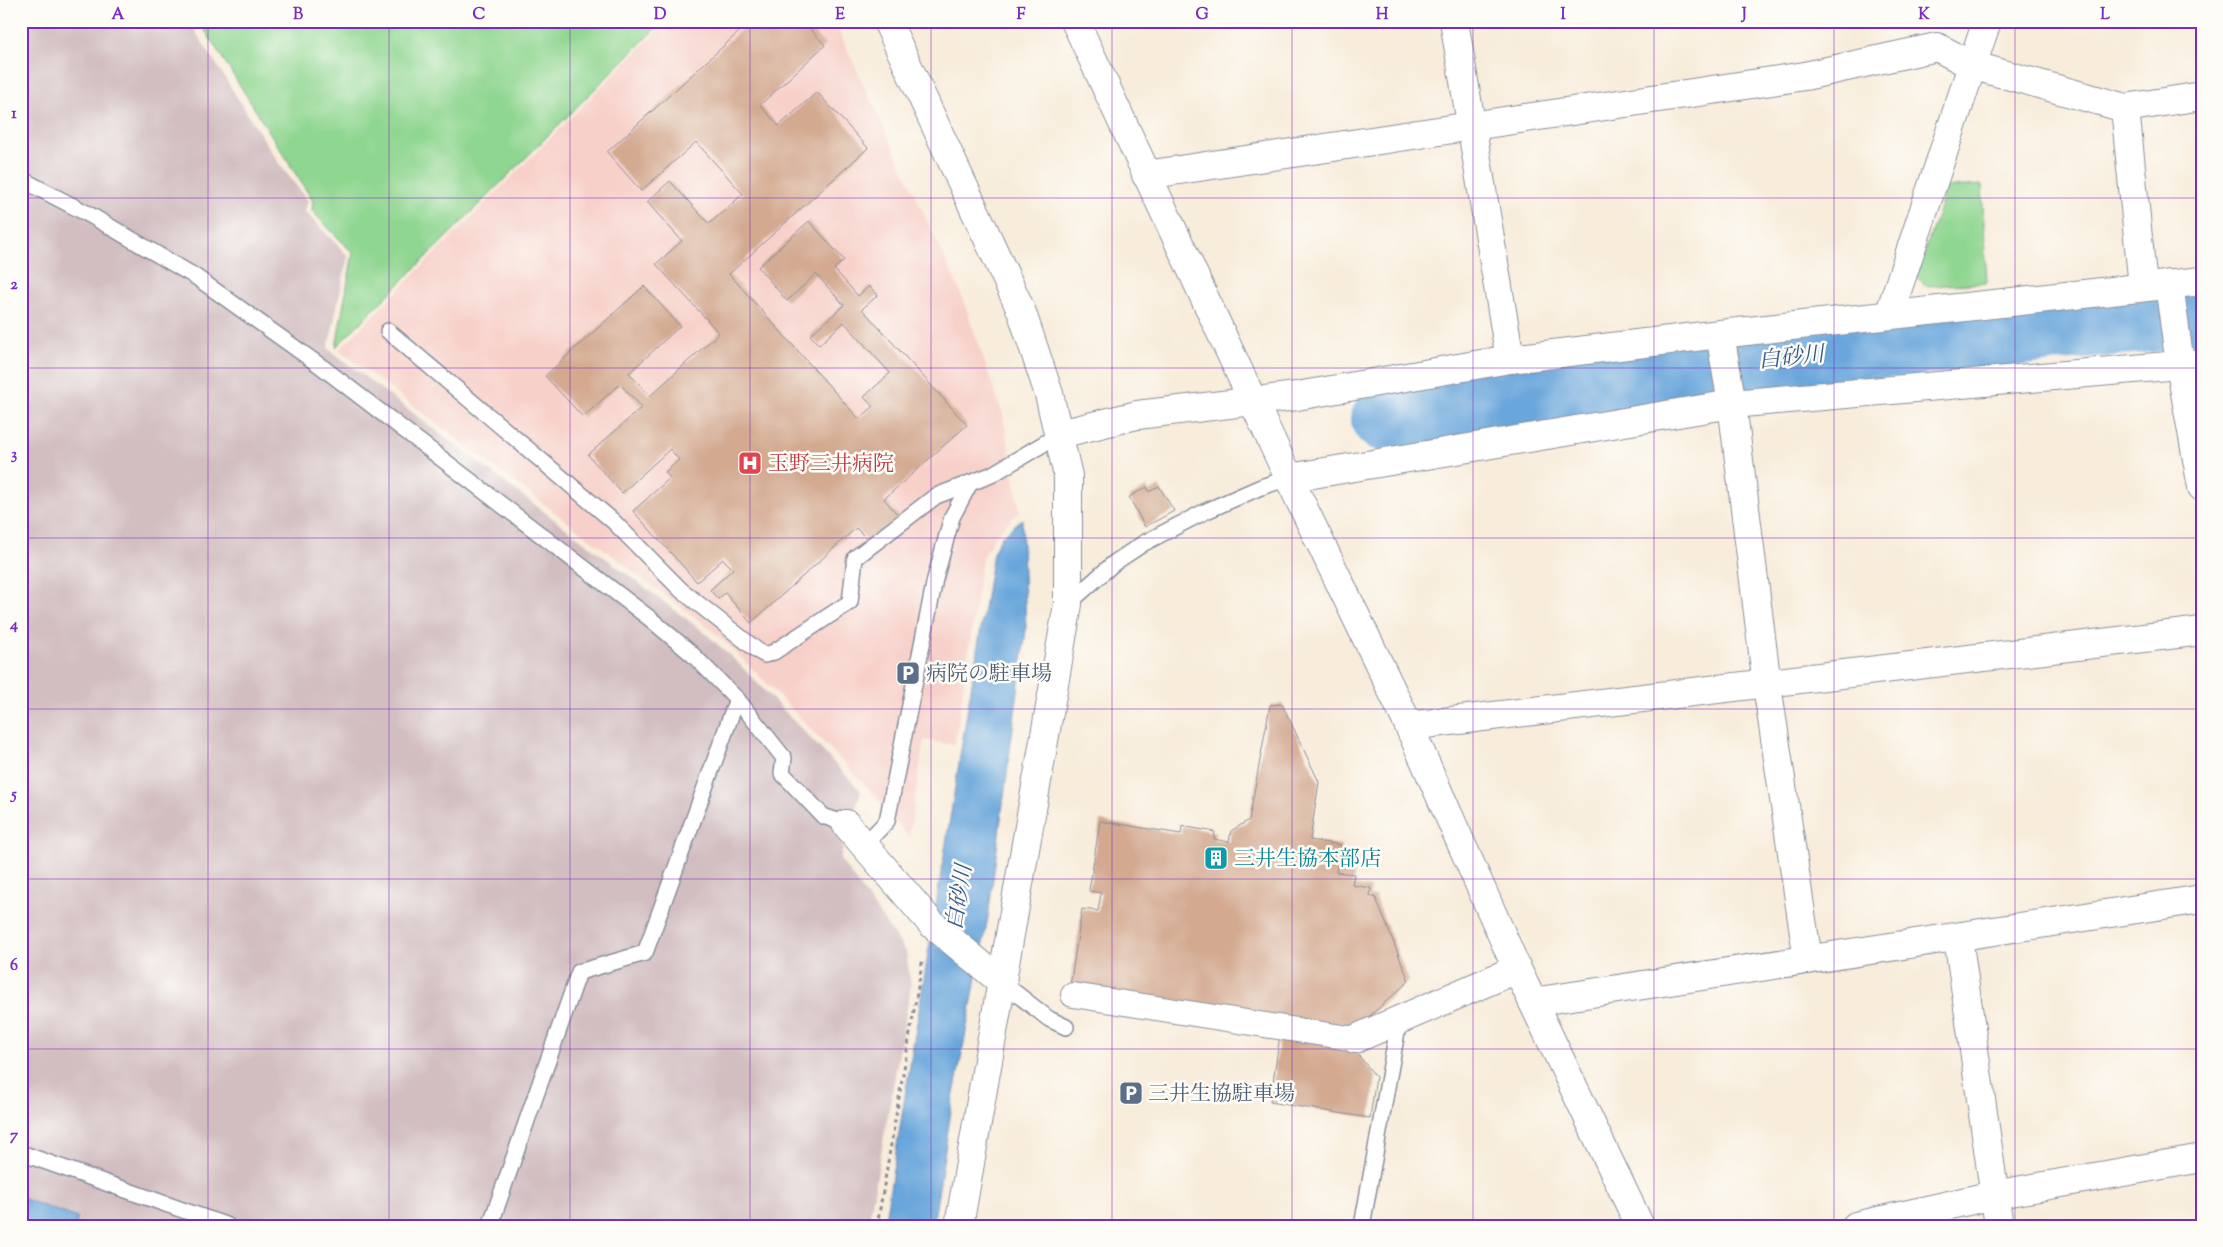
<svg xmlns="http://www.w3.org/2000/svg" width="2223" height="1247" font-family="'Sorts Mill Goudy','Noto Serif JP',serif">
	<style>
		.built { fill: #f7d0c9 }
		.industrial { fill: #d2bec1 }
		.green { fill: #8fd690; stroke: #558277 }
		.water { fill: #69a6db; stroke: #426a9c }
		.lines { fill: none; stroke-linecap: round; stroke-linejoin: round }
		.river { stroke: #69a6db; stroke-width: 64 }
		.building { fill: #d3a990 }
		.service-casing { stroke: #8a8e9c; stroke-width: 18 }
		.pedestrian-casing { stroke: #8a8e9c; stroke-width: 26 }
		.minor-casing { stroke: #8a8e9c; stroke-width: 30 }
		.tertiary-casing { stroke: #8a8e9c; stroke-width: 30 }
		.path { stroke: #8a8e9c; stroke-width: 3; stroke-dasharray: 4 4; stroke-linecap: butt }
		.service { stroke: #fff; stroke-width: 15 }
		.pedestrian { stroke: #fff; stroke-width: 24 }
		.minor { stroke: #fff; stroke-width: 28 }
		.tertiary { stroke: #fff; stroke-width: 28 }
		.grid { fill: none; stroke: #7b2cbf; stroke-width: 1; stroke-opacity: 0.55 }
		.labels { text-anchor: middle; stroke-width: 5; stroke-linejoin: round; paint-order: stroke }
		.health-label { font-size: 21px; fill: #be3a42; stroke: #fdfcf7; text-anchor: start }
		.service-label { font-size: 21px; fill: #4e5e75; stroke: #fdfcf7; text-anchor: start }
		.culture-label { font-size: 21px; fill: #0d838f; stroke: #fdfcf7; text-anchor: start }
		.water-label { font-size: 22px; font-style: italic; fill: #36598a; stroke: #fdfcf7 }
		.neatline { fill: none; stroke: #7b2cbf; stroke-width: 2 }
		.grid-label { font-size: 16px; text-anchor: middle; font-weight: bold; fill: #7b2cbf }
	</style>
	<rect width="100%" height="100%" fill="#fdfcf7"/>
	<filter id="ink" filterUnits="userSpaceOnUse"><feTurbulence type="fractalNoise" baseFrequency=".02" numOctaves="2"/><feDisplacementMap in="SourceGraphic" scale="10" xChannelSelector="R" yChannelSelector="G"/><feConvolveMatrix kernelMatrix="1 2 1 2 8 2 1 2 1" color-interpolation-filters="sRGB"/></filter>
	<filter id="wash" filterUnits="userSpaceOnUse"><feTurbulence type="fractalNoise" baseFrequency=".0096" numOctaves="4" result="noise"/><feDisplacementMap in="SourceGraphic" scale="20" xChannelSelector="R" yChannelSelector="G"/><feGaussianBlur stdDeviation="1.12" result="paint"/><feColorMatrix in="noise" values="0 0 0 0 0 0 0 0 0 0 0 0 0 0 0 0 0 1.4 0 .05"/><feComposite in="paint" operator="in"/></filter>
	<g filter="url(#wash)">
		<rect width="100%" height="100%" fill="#f8ecda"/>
		<polygon class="built" points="667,21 834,21 960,291 1003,415 1020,511 995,535 982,559 955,745 924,740 909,837 868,788 748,664 709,628 339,350"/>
		<polygon class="industrial" points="21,21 189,21 280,165 308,201 304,211 348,256 328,349 705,633 738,663 861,791 840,859 906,952 911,986 868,1226 21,1226"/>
		<g class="green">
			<polygon points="199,21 663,21 336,347 353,253 312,211 313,201"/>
			<polygon points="1982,185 1987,283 1927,286 1916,277 1947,187"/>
		</g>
		<g class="water">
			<polygon points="1022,519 1026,630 988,917 952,1105 933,1226 884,1226 993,553 1001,537"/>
			<polygon points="21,1198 78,1218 75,1226 21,1226"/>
		</g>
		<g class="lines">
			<polyline class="river" points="1383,419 1739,361 2202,315"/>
		</g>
		<g id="blocks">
			<g class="building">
				<polygon points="751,21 803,21 825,45 760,105 779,126 817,92 868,148 729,274 859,419 873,407 864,397 890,373 844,322 819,345 810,335 844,305 816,274 787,301 758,267 809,221 844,260 834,269 858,296 869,286 878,295 862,309 967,425 884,499 899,516 870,542 856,528 751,623 725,593 718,599 710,590 733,569 723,559 697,582 633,511 670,478 665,472 679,460 670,449 622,493 588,455 642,407 620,384 583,417 545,376 644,286 680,326 629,373 650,396 719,333 656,264 682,241 647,202 670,181 709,224 743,194 696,142 641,191 607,152"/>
				<polygon points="1159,486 1174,511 1145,527 1129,497 1147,487 1149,492"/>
				<polygon points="1282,704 1319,782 1310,840 1341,845 1336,872 1354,874 1352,885 1371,888 1370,896 1375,896 1409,981 1353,1031 1351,1046 1376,1077 1370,1118 1270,1102 1280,1035 1070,986 1082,909 1098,911 1101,893 1089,891 1100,821 1181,834 1182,826 1215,832 1214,839 1229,842 1231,831 1249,820 1270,705"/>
			</g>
		</g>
	</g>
	<g filter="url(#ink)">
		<use href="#blocks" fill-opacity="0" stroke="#8a8e9c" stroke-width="1"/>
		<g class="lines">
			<g class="service-casing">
				<g id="service">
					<polyline points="21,179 90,215 196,277 322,367 648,617 692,654 737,699 784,758 782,773 823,816 846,824"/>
					<polyline points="388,331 613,521 681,590 758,651 765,655 774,652 850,602 855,558 936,496 991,475 1060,434"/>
					<polyline points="1068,604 1114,563 1144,543 1204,512 1261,487 1289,478"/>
					<polyline points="864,845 887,821 935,579 952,517 970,483"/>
					<polyline points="1003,983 1049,1019 1066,1027"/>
					<polyline points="21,1153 228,1226"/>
					<polyline points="490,1226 579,972 645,953 737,699"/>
					<polyline points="1362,1226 1399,1021"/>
				</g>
			</g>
			<g class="pedestrian-casing">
				<polyline id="pedestrian" points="1073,995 1355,1039"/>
			</g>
			<g class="minor-casing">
				<g id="minor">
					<polyline points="1075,21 1289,478 1409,726 1517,969 1640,1226"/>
					<polyline points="1454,21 1510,359"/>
					<polyline points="2125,108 2143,287"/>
					<polyline points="1146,175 1805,76 1937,47 1971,65 2125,108 2202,96"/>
					<polyline points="2169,284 2180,365 2202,487"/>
					<polyline points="1889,315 1987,21"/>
					<polyline points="1720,334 1732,404 1767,685 1808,960"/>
					<polyline points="1289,478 1732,404 2202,363"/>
					<polyline points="1409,726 2202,631"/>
					<polyline points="846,824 932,924 1003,983"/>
					<polyline points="1958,937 1999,1226"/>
					<polyline points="1355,1039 1517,969"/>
					<polyline points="1856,1226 1994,1195 2202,1158"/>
				</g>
			</g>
			<g class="tertiary-casing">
				<g id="tertiary">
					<polyline points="887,21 1021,310 1049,394 1068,476 1068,604 959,1226"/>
					<polyline points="1060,434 1137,415 1297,396 1510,359 1720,334 2202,281"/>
					<polyline points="1533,1002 2202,899"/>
				</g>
			</g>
			<g class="path">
				<polyline points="2202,21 2202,30"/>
				<polyline points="877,1226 923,958"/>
			</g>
			<use href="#service" class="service"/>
			<use href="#pedestrian" class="pedestrian"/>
			<use href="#minor" class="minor"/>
			<use href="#tertiary" class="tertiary"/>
		</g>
	</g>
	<path class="grid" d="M 208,21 L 208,1226M 389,21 L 389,1226M 570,21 L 570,1226M 750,21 L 750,1226M 931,21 L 931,1226M 1112,21 L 1112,1226M 1292,21 L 1292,1226M 1473,21 L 1473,1226M 1654,21 L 1654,1226M 1834,21 L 1834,1226M 2015,21 L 2015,1226M 21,198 L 2202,198M 21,368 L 2202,368M 21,538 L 2202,538M 21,709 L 2202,709M 21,879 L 2202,879M 21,1049 L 2202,1049"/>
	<defs>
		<g id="hospital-square" transform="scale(1.25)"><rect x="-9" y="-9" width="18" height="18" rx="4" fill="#e0444e" stroke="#fdfcf7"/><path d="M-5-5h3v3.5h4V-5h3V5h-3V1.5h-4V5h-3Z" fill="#fff"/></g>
		<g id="parking-square" transform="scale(1.25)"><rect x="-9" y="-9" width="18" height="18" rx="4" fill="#5c6f8a" stroke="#fdfcf7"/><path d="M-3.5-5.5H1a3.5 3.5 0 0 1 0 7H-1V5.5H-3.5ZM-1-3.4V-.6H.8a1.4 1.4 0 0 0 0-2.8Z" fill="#fff"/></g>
		<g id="building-square" transform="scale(1.25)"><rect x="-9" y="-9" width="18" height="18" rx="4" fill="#0f9aa8" stroke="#fdfcf7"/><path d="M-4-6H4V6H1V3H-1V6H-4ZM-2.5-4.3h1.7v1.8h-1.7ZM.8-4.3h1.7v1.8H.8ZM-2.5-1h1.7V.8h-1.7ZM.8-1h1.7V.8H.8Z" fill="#fff"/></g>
	</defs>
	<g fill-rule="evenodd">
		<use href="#hospital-square" x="750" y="463"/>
		<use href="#parking-square" x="908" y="673"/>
		<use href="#building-square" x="1216" y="858"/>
		<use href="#parking-square" x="1131" y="1093"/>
	</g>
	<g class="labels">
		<g class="health-label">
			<text x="768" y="470">玉野三井病院</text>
		</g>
		<g class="service-label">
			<text x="926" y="680">病院の駐車場</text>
			<text x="1148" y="1100">三井生協駐車場</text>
		</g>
		<g class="culture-label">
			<text x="1234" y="865">三井生協本部店</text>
		</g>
		<g class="water-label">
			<text transform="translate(1791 356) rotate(-6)" y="8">白砂川</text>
			<text transform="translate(958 897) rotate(-81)" y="8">白砂川</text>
		</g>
	</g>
	<rect width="2223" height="1247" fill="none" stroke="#fdfcf7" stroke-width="55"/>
	<rect x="28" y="28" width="2168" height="1192" class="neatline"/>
	<g class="grid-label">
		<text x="118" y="19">A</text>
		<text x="298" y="19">B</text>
		<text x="479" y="19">C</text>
		<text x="660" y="19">D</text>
		<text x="840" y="19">E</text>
		<text x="1021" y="19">F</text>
		<text x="1202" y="19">G</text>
		<text x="1382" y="19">H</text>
		<text x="1563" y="19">I</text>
		<text x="1744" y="19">J</text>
		<text x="1924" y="19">K</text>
		<text x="2105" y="19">L</text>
		<text x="14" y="118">1</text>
		<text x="14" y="289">2</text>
		<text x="14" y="459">3</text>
		<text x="14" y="629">4</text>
		<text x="14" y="799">5</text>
		<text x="14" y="970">6</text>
		<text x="14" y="1140">7</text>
	</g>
</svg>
